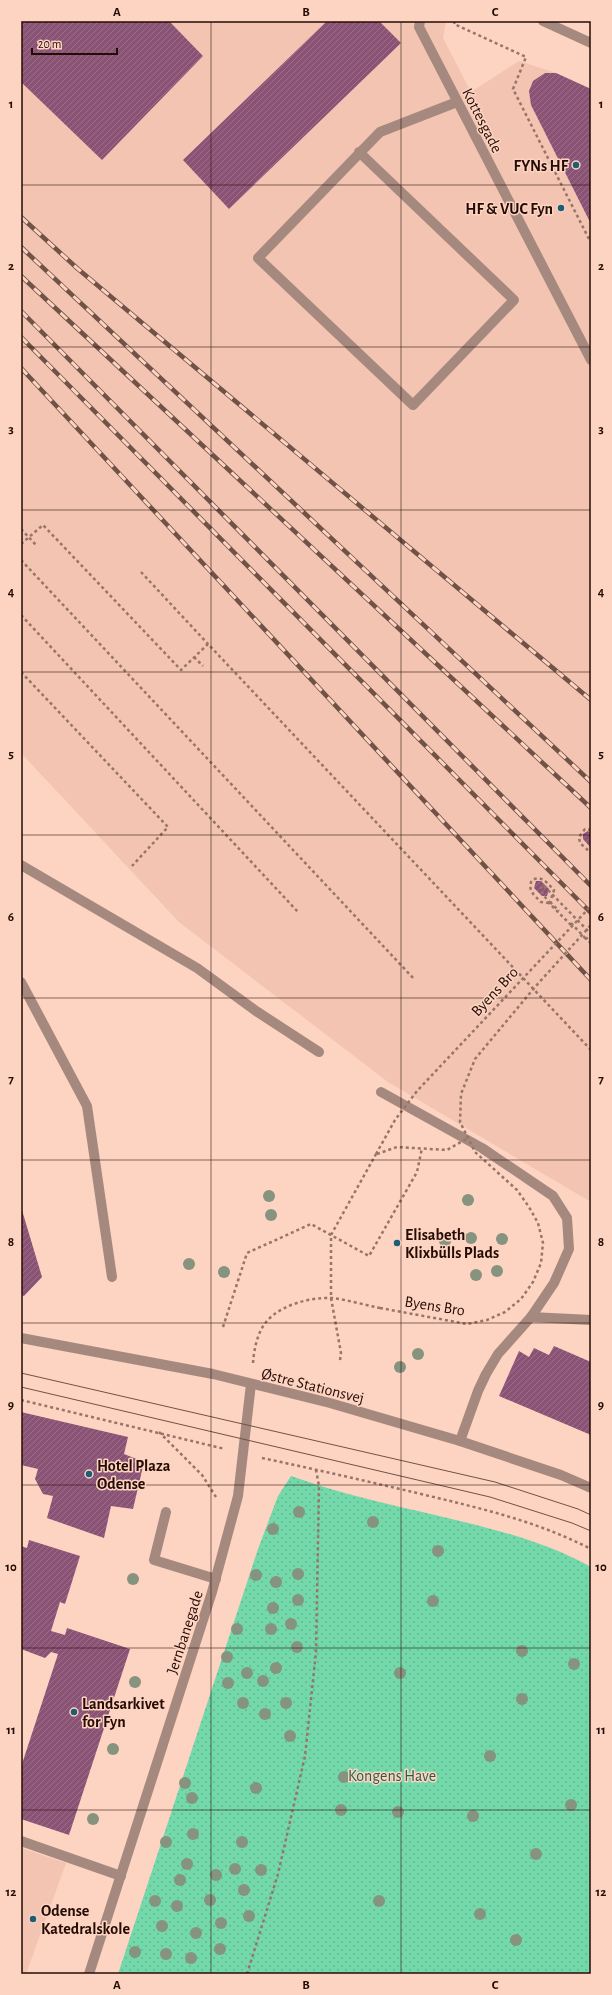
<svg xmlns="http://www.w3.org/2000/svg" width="612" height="1995" font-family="'Alegreya Sans',sans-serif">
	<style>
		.built { fill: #f2c4b1 }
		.park { fill: url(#park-dots) }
		.building { fill: url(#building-hatch) }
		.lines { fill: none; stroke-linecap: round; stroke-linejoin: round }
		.path { stroke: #977569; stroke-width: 2.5; stroke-dasharray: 3 3; stroke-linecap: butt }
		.minor { stroke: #a6897e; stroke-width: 10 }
		.tram { stroke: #705247; stroke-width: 1 }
		.rail-casing { stroke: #705247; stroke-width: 4.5 }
		.rail { stroke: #fdd3c2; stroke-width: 3; stroke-dasharray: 9; stroke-linecap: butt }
		.path-bridge { stroke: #977569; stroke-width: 2.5; stroke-dasharray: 3 3; stroke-linecap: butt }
		.tree { fill: #86937e }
		.grid { fill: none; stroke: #240c04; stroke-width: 1; stroke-opacity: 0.55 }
		.poi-dot { fill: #1c5e73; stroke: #fdd3c2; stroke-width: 1.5 }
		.labels { text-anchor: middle; stroke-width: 3; stroke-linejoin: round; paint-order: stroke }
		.street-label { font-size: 16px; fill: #240c04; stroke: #fdd3c2 }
		.poi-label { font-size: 16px; font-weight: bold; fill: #240c04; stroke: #fdd3c2; text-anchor: start }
		.park-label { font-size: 16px; fill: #255f46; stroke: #fdd3c2 }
		.neatline { fill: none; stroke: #240c04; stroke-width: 1.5 }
		.grid-label { font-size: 13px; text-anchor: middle; font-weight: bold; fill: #240c04 }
	</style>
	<defs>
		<pattern id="park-dots" width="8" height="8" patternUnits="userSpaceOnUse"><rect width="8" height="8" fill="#73d8aa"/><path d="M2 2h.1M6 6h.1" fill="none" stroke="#63b891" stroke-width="1.8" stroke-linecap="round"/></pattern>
		<pattern id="building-hatch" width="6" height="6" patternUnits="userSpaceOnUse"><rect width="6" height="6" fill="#8a5275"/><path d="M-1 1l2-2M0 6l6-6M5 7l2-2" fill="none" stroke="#997088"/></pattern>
	</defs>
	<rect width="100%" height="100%" fill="#fdd3c2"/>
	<g class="built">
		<polygon points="21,21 446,21 443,38 471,92 519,61 556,73 591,89 591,1202 388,1082 179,922 21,753"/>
		<polygon points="21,1848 66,1863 26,1974 21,1974"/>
	</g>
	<path class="park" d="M 291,1476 C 338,1493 387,1504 435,1515 C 490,1528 542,1540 591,1567 L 591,1974 L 118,1974 L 258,1549 L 278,1496 Z"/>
	<g class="building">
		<polygon points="21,21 169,21 203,56 102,160 21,82"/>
		<polygon points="327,21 379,21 401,43 229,209 183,160"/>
		<polygon points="545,73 556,73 591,89 591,224 531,105 529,91 533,81"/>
		<polygon points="588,831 591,833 591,848 583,839 583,834"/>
		<polygon points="536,881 541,881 549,889 547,896 542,896 534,888"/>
		<polygon points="21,1207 42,1277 24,1296 21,1295"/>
		<polygon points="554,1346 591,1362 591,1435 499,1396 519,1351 529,1357 534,1348 549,1355"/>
		<polygon points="21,1412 128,1437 124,1454 144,1462 133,1509 111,1506 104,1538 47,1518 53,1496 43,1494 35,1479 38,1469 21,1465"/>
		<polygon points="29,1540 80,1556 65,1604 60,1602 51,1631 65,1635 67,1628 130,1649 69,1835 21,1819 21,1767 58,1654 51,1652 45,1658 21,1649 21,1546 27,1548"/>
	</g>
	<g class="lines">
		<g class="path">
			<polyline points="455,21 454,24 526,57 513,89 591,243"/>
			<polyline points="21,529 36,545"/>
			<polyline points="21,544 43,525 181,670 208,644 591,1050"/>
			<polyline points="21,560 415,980"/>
			<polyline points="141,572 208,644"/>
			<polyline points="21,615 298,912"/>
			<polyline points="194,657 203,666"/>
			<polyline points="21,672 168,827 132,866"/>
			<polyline points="591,830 585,829 579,837 580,843 591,853"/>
			<polyline points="591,839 591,840"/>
			<polyline points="550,902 559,911"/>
			<polyline points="571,923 586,939"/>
			<polyline points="571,925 549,903 540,889 543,885 591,934 586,939 591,943"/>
			<polyline points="223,1327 247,1253 311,1224 369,1256 417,1172 422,1148"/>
			<polyline points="340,1360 341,1353 331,1298 331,1235 376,1154"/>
			<path d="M 253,1363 C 254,1351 256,1339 262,1328 C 274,1306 309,1297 332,1298 C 348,1300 365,1305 380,1308"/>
			<polyline points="21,1400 225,1449"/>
			<polyline points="159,1432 202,1475 216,1497"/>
			<path d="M 262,1458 C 314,1469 366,1481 417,1493 C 479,1508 534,1520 591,1549"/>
			<polyline points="247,1974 278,1874 305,1756 316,1652 319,1486 316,1470"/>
		</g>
		<g class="minor">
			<polyline points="420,21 419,27 591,360"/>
			<polyline points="543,21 591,43"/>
			<polyline points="359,152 514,300 413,405 258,258 380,132 457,102"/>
			<polyline points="21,865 197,968 256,1011 319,1052"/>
			<polyline points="21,982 87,1106 112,1277"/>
			<polyline points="381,1092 482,1148 553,1196 567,1218 569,1249 554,1283 531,1317 498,1354 486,1374 478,1391 460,1441"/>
			<polyline points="531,1317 591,1320"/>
			<polyline points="21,1338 213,1374 330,1403 460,1441 561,1475 591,1488"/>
			<polyline points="166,1512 154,1560 216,1579"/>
			<polyline points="21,1841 121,1876"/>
			<polyline points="89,1974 212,1592 238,1496 251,1384"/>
		</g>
		<g class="tram">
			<polyline points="21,1373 495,1482 578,1509 591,1515"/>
			<polyline points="21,1387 490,1497 572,1523 591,1531"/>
		</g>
		<g class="rail-casing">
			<g id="rail">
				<polyline points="21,217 78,269 591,700"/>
				<polyline points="21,247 591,782"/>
				<polyline points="21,276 591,808"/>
				<polyline points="21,311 591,886"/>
				<polyline points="21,337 591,913"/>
				<polyline points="21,368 591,980"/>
			</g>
		</g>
		<use href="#rail" class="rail"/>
		<g class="path-bridge">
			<path d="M 549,903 L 541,902 C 534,895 527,890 532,880 C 542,875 547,883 554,890 L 550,902"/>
			<polyline points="376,1154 395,1120 417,1091 591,906"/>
			<polyline points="377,1154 397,1147 447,1150 468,1138"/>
			<polyline points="380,1308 467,1324 487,1320 505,1312 521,1299 533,1282 541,1263 543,1243 538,1223 529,1207 517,1190 475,1152 460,1122 461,1094 475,1059 535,987 591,925"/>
		</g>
	</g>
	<g class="tree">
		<circle cx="269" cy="1196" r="6"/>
		<circle cx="468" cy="1200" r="6"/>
		<circle cx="271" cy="1215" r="6"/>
		<circle cx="471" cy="1238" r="6"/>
		<circle cx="502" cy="1239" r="6"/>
		<circle cx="445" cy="1241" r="6"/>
		<circle cx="189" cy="1264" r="6"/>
		<circle cx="497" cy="1271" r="6"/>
		<circle cx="224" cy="1272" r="6"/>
		<circle cx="476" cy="1275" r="6"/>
		<circle cx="418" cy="1354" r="6"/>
		<circle cx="400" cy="1367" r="6"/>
		<circle cx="299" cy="1512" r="6"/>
		<circle cx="373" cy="1522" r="6"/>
		<circle cx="273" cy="1529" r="6"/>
		<circle cx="438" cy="1551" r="6"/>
		<circle cx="298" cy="1574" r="6"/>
		<circle cx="256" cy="1575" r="6"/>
		<circle cx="133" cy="1579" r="6"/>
		<circle cx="276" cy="1582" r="6"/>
		<circle cx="298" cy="1600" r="6"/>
		<circle cx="433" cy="1601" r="6"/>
		<circle cx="273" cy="1608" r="6"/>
		<circle cx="291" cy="1624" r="6"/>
		<circle cx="237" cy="1629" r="6"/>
		<circle cx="271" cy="1629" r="6"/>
		<circle cx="297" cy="1647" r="6"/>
		<circle cx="522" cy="1651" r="6"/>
		<circle cx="227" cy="1657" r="6"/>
		<circle cx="574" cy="1664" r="6"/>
		<circle cx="276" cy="1668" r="6"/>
		<circle cx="247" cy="1673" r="6"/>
		<circle cx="400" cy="1673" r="6"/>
		<circle cx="263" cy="1681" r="6"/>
		<circle cx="135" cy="1682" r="6"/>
		<circle cx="228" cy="1683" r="6"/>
		<circle cx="522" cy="1699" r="6"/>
		<circle cx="243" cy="1703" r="6"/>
		<circle cx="286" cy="1703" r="6"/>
		<circle cx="265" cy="1714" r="6"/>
		<circle cx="290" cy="1736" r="6"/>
		<circle cx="113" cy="1749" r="6"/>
		<circle cx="490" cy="1756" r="6"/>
		<circle cx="344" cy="1777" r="6"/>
		<circle cx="185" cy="1783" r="6"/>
		<circle cx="256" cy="1788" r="6"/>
		<circle cx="192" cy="1798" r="6"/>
		<circle cx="571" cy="1805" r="6"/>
		<circle cx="341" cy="1810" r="6"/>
		<circle cx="398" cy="1812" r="6"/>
		<circle cx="473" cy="1816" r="6"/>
		<circle cx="93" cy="1819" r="6"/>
		<circle cx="193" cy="1834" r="6"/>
		<circle cx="166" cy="1842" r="6"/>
		<circle cx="242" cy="1842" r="6"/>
		<circle cx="536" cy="1854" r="6"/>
		<circle cx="187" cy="1864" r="6"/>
		<circle cx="235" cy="1869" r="6"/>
		<circle cx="261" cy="1870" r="6"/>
		<circle cx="216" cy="1875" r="6"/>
		<circle cx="180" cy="1880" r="6"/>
		<circle cx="244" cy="1890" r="6"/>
		<circle cx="210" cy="1900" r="6"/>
		<circle cx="155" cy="1901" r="6"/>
		<circle cx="379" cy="1901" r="6"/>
		<circle cx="177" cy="1906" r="6"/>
		<circle cx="480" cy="1914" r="6"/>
		<circle cx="249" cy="1916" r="6"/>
		<circle cx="221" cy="1923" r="6"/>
		<circle cx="162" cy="1926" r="6"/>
		<circle cx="196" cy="1933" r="6"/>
		<circle cx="516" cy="1940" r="6"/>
		<circle cx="220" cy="1949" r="6"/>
		<circle cx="135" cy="1952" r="6"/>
		<circle cx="166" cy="1954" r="6"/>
		<circle cx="191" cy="1958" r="6"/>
	</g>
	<path class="grid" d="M 211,21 L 211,1974M 401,21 L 401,1974M 21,185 L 591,185M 21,347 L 591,347M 21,510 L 591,510M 21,672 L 591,672M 21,835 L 591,835M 21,998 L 591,998M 21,1160 L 591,1160M 21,1323 L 591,1323M 21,1485 L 591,1485M 21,1648 L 591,1648M 21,1810 L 591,1810"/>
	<g class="poi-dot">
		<circle cx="576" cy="165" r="4"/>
		<circle cx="561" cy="208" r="4"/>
		<circle cx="397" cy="1243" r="4"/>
		<circle cx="89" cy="1474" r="4"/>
		<circle cx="74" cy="1712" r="4"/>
		<circle cx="33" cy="1919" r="4"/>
	</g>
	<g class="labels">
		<g class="street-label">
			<text transform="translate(483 120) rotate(63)" y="6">Kottesgade</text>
			<text transform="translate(494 991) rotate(-47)" y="6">Byens Bro</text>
			<text transform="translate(435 1305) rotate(9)" y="6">Byens Bro</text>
			<text transform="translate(313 1385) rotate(14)" y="6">Østre Stationsvej</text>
			<text transform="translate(184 1632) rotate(-72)" y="6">Jernbanegade</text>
		</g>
		<g class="poi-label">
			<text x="568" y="171" text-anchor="end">FYNs HF</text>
			<text x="553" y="214" text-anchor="end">HF &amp; VUC Fyn</text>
			<text x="405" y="1240">Elisabeth<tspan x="405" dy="18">Klixbülls Plads</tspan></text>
			<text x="97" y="1471">Hotel Plaza<tspan x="97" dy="18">Odense</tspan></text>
			<text x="82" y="1709">Landsarkivet<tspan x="82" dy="18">for Fyn</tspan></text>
			<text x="41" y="1916">Odense<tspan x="41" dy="18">Katedralskole</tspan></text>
		</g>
		<g class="park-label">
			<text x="392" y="1781">Kongens Have</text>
		</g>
	</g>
	<rect width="612" height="1995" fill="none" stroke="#fdd3c2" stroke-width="44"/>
	<path d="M32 48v6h85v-6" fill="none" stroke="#240c04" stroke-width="2"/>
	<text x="38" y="48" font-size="12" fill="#240c04" stroke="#fdd3c2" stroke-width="3" paint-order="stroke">20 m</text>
	<rect x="22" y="22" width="568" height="1951" class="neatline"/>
	<g class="grid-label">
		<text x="117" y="16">A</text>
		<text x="306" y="16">B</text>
		<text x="495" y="16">C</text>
		<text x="11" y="108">1</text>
		<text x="601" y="108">1</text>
		<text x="11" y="270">2</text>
		<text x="601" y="270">2</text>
		<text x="11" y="433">3</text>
		<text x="601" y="433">3</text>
		<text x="11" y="596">4</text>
		<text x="601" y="596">4</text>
		<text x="11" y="758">5</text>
		<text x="601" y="758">5</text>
		<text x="11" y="921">6</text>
		<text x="601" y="921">6</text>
		<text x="11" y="1083">7</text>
		<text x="601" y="1083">7</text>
		<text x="11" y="1246">8</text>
		<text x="601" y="1246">8</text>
		<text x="11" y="1409">9</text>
		<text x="601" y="1409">9</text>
		<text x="11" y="1571">10</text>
		<text x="601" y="1571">10</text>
		<text x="11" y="1734">11</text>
		<text x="601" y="1734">11</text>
		<text x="11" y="1896">12</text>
		<text x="601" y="1896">12</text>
		<text x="117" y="1989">A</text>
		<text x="306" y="1989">B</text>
		<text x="495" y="1989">C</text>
	</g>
</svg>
